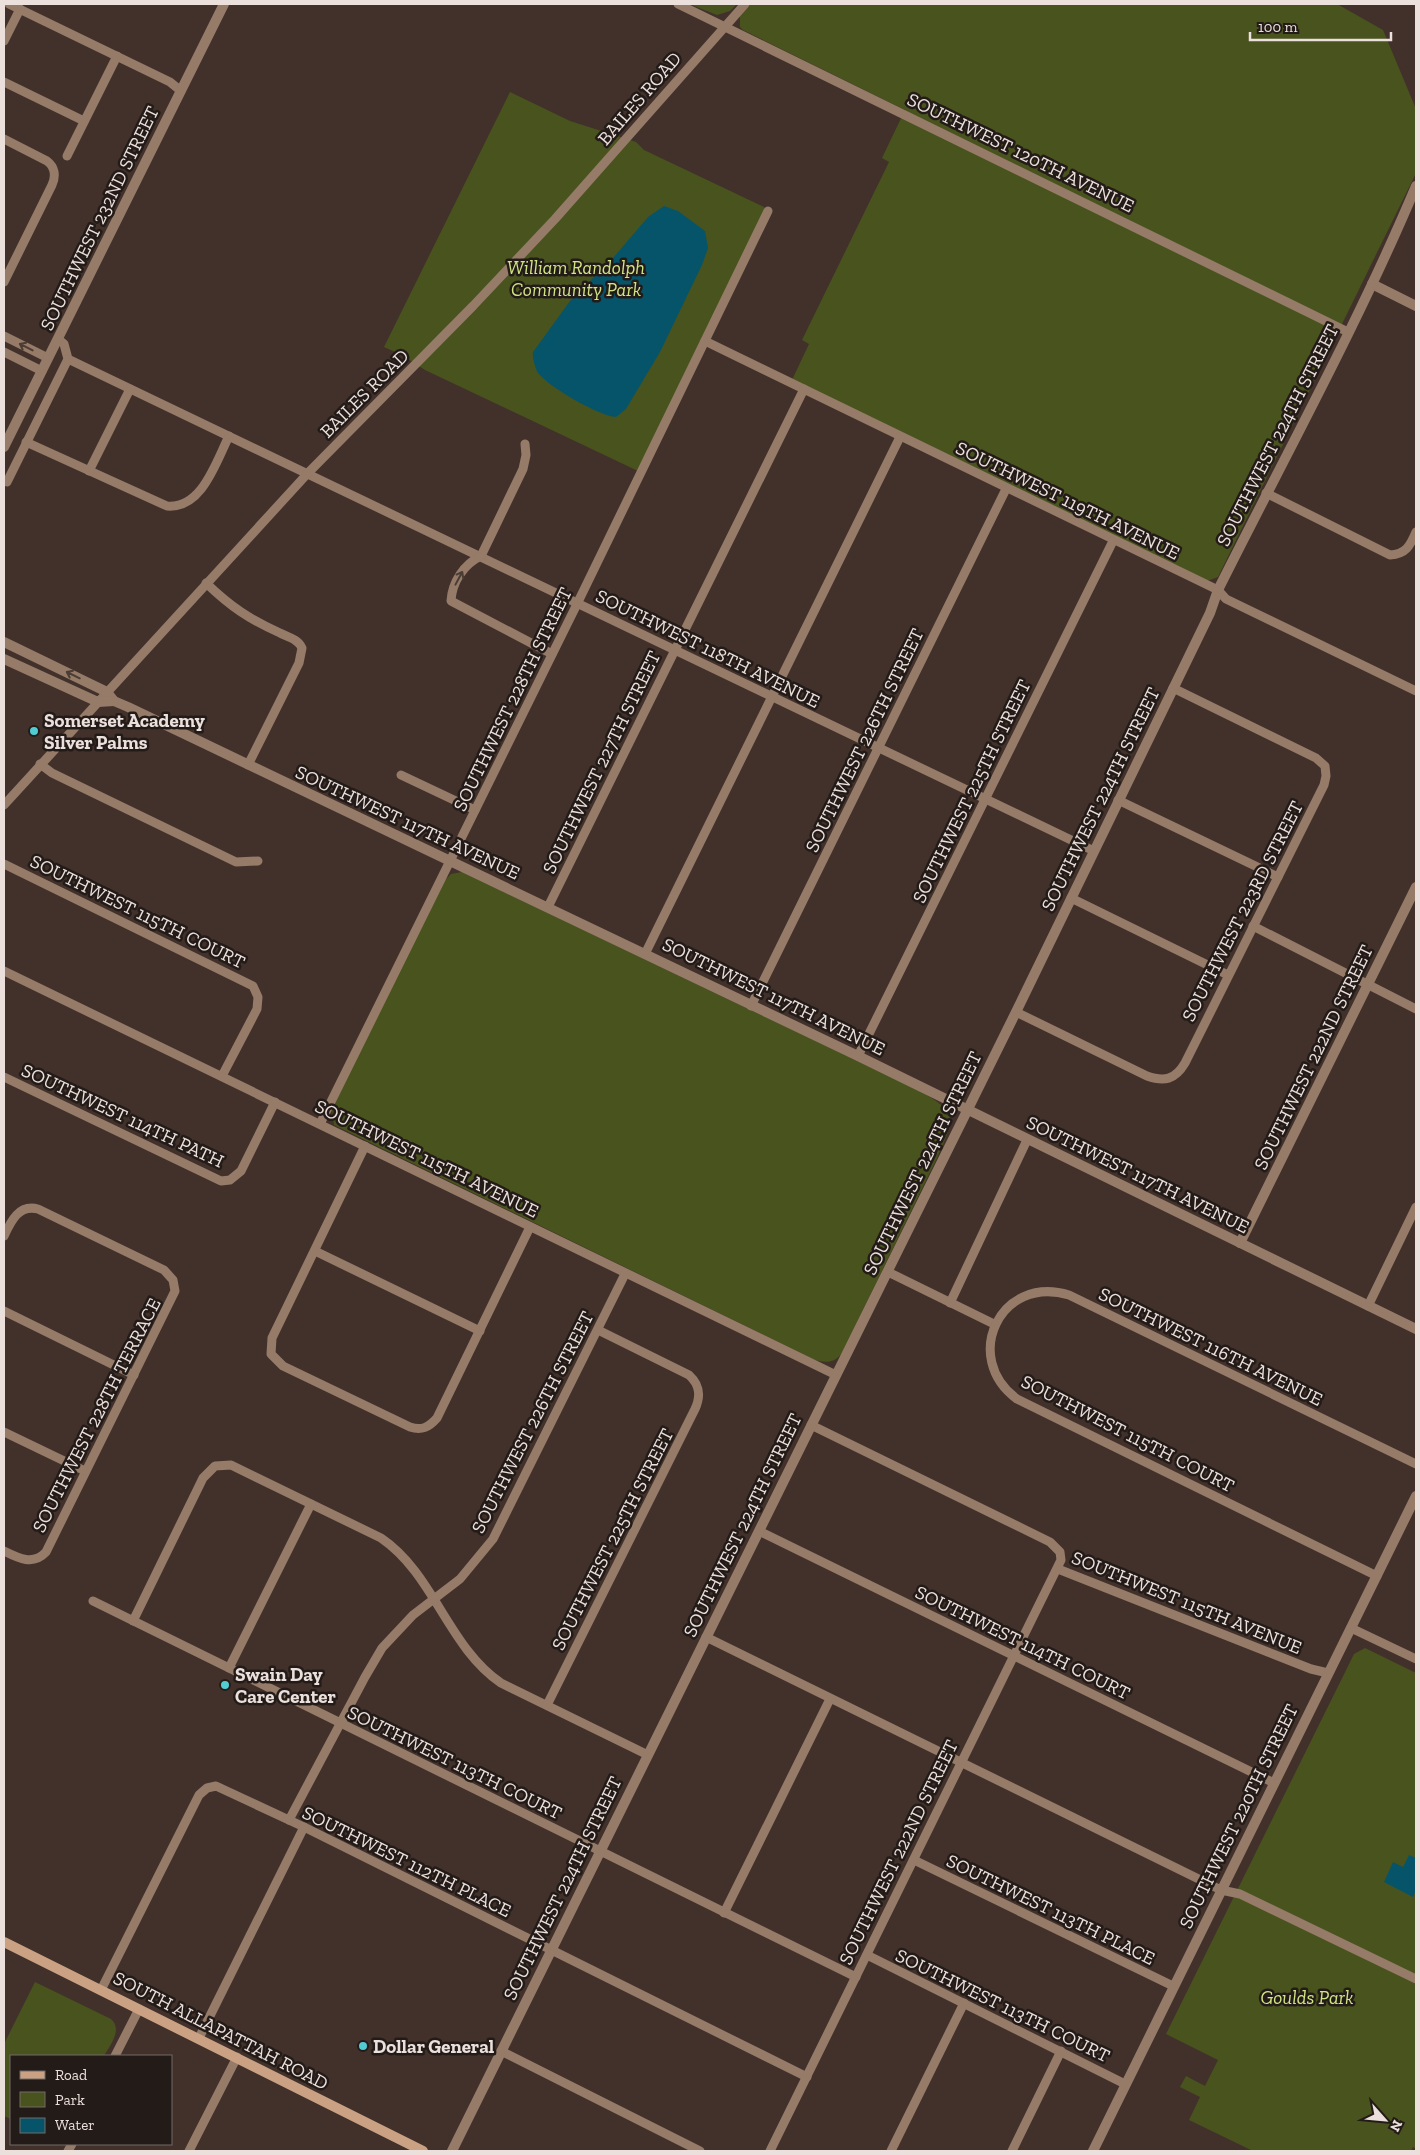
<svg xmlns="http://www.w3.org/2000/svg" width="1420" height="2155" font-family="'Zilla Slab',serif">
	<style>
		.green { fill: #49531e }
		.water { fill: #06546a }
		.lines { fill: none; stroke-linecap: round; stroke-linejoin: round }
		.minor { stroke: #957b68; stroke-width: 9 }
		.tertiary { stroke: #957b68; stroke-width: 10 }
		.secondary { stroke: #caa283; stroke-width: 10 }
		.oneway { stroke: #4b3d34 }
		.poi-dot { fill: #51ccd2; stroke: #231b18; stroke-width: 2 }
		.labels { text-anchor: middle; stroke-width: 5; stroke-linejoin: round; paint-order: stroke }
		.street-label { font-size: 19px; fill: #ece0dc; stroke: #231b18 }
		.park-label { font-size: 19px; font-style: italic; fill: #d2e584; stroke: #231b18 }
		.poi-label { font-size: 19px; font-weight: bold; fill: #ece0dc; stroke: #231b18; text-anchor: start }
	</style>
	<rect width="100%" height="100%" fill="#42312b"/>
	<g class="green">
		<polygon points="689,4 737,4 730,11 717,15"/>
		<polygon points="750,4 1337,4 1383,30 1416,109 1416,173 1218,577 1207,581 792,380 809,344 802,340 889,162 882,158 905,110 743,30 740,27 740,16"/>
		<polygon points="510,92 570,121 636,142 644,150 768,209 638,471 425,370 402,355 384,347"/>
		<path d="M 462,872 L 920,1091 C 960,1114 954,1119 937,1158 L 842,1353 C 835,1363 826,1363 815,1360 L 334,1125 L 332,1109 L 444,881 L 451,874 Z"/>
		<polygon points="1365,1648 1416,1673 1416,2149 1413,2147 1411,2151 1253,2151 1189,2120 1200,2097 1180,2087 1186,2076 1205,2086 1218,2060 1166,2034 1354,1654"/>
		<path d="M 35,1982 L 111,2019 C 123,2030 110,2045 104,2056 L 11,2056 L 11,2119 L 4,2116 L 4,2044 Z"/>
	</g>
	<g class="water">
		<path d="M 664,206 L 678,211 L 705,231 L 708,248 L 702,265 L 660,352 L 626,409 L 616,417 C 599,416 549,387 538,373 C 535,368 532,356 533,352 L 570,301 L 613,258 L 648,217 Z"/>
		<polygon points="1409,1855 1416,1858 1416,1890 1413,1897 1384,1882 1393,1862 1403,1867"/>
	</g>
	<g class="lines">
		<g class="minor">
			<polyline points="9,4 170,82 181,91"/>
			<polyline points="678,4 1348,332"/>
			<polyline points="4,41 20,9"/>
			<polyline points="4,82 84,121"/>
			<path d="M 4,139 L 47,161 C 55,167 56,176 52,185 L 4,282"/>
			<polyline points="67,156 117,56"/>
			<polyline points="4,336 48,358"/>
			<polyline points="58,339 64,344 68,359 1094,851"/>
			<polyline points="705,341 1218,590 1226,599 1416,691"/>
			<polyline points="4,352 42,371"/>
			<path d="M 26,442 L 167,506 C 202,509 216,462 229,436"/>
			<polyline points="89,471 130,389"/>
			<polyline points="7,482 68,359"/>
			<path d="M 1266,493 L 1390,555 C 1406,554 1410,546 1416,532"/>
			<path d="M 481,556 C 464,564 452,582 451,601 L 552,654"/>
			<polyline points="481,556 523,469 526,455 525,444"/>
			<path d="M 206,583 C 231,607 249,619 280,633 C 288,637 298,639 302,648 L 299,663 L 248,765"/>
			<polyline points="40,764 52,773 236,862 258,861"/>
			<polyline points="401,775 475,810"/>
			<polyline points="1118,800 1278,877"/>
			<polyline points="4,805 308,473 473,306 555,219 745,4"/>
			<polyline points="4,864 253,986 258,997 257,1009 222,1076"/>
			<polyline points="1071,898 1228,975"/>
			<polyline points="548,907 804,389"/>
			<polyline points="1253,926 1416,1009"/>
			<polyline points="645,954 900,437"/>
			<polyline points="4,971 836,1375"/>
			<polyline points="751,1006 1006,489"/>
			<path d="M 1016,1012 L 1147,1076 C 1164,1082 1175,1080 1185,1063 L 1324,785 L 1326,776 L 1325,766 L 1316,758 L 1173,688"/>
			<polyline points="858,1056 1113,541"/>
			<polyline points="4,1077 221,1181 230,1180 241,1171 275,1102"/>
			<polyline points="320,1124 578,602 768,211"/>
			<path d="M 365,1146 L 272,1338 L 271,1354 L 283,1366 L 410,1427 C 422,1431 429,1427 437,1418 L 530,1227"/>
			<path d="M 4,1236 C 11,1221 19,1204 38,1209 L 164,1270 L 173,1280 L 175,1291 L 46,1552 C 33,1566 18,1558 4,1551"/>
			<polyline points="315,1251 480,1331"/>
			<polyline points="888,1272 994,1324"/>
			<polyline points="950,1303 1027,1140"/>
			<polyline points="1368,1306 1416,1207"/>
			<polyline points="4,1311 134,1375"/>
			<polyline points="4,1432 85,1471"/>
			<polyline points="759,1531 1274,1783"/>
			<polyline points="1058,1569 1311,1669 1328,1673"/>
			<path d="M 1377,1576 L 1017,1399 C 961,1358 1000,1274 1069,1295 L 1416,1464"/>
			<polyline points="93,1601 856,1977"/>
			<path d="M 133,1621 L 203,1478 L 215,1466 L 231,1465 L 381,1538 C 434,1574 448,1647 501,1683 L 648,1755"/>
			<polyline points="1351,1628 1416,1659"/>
			<polyline points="706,1637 1221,1890 1240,1894 1416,1979"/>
			<polyline points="229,1668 311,1504"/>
			<path d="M 547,1705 L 695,1409 C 701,1396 700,1385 689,1375 L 598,1330"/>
			<polyline points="289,1820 365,1677 382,1648 413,1615 460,1579 493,1539 625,1274"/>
			<polyline points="914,1860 1173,1986"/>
			<polyline points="724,1913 830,1699"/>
			<polyline points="867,1955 1125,2084"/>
			<polyline points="101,1990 199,1795 207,1788 216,1786 304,1827 807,2077"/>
			<polyline points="199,2038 304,1827"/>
			<polyline points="501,2051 700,2151"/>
			<polyline points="115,2056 139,2009"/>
			<polyline points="68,2151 72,2144"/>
			<polyline points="189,2151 237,2057"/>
			<polyline points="770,2151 1061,1560 1060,1552 1050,1542 811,1425"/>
			<polyline points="891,2151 964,2003"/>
			<polyline points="1012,2151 1061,2051"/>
		</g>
		<g class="tertiary">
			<polyline points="1372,284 1416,306"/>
			<polyline points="4,447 224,4"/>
			<polyline points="4,642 107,692 114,701 128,707 858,1056 1416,1329"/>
			<polyline points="4,659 98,702 114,701"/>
			<polyline points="1240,1243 1416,887"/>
			<path d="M 452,2151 L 1016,1012 L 1210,613 L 1218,590 C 1285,456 1358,324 1416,186"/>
			<polyline points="1093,2151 1416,1496"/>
		</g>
		<polyline class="secondary" points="4,1942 423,2151"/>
	</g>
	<defs><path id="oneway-shaft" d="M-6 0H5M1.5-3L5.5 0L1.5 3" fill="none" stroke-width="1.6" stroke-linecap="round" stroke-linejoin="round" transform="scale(1.25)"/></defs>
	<g class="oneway">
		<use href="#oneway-shaft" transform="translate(26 347) rotate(-153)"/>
		<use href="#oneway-shaft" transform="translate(459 578) rotate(-62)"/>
		<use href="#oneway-shaft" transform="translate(73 675) rotate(-154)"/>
	</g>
	<g class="poi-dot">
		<circle cx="34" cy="731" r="5"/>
		<circle cx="225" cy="1685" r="5"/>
		<circle cx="363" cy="2046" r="5"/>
	</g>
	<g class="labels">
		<g class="street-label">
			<text transform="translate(639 98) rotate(-49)" y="7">BAILES ROAD</text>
			<text transform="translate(1021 152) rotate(26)" y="7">SOUTHWEST 120TH AVENUE</text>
			<text transform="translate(99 218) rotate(-64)" y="7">SOUTHWEST 232ND STREET</text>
			<text transform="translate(364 393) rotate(-45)" y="7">BAILES ROAD</text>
			<text transform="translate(1277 435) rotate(-63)" y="7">SOUTHWEST 224TH STREET</text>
			<text transform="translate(1068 500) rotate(26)" y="7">SOUTHWEST 119TH AVENUE</text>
			<text transform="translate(708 648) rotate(26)" y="7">SOUTHWEST 118TH AVENUE</text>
			<text transform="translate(512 699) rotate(-64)" y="7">SOUTHWEST 228TH STREET</text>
			<text transform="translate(864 740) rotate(-64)" y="7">SOUTHWEST 226TH STREET</text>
			<text transform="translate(601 762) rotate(-64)" y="7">SOUTHWEST 227TH STREET</text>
			<text transform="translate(971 791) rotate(-64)" y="7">SOUTHWEST 225TH STREET</text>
			<text transform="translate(1100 799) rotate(-64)" y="7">SOUTHWEST 224TH STREET</text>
			<text transform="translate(408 822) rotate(25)" y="7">SOUTHWEST 117TH AVENUE</text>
			<text transform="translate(138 911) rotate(26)" y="7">SOUTHWEST 115TH COURT</text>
			<text transform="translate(1242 911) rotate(-63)" y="7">SOUTHWEST 223RD STREET</text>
			<text transform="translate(774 996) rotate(26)" y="7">SOUTHWEST 117TH AVENUE</text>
			<text transform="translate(1313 1057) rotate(-64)" y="7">SOUTHWEST 222ND STREET</text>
			<text transform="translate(123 1115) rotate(25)" y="7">SOUTHWEST 114TH PATH</text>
			<text transform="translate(427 1158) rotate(26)" y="7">SOUTHWEST 115TH AVENUE</text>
			<text transform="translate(922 1163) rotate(-64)" y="7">SOUTHWEST 224TH STREET</text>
			<text transform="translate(1138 1174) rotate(26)" y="7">SOUTHWEST 117TH AVENUE</text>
			<text transform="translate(1211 1346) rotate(26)" y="7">SOUTHWEST 116TH AVENUE</text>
			<text transform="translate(96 1415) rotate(-63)" y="7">SOUTHWEST 228TH TERRACE</text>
			<text transform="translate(532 1422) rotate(-63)" y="7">SOUTHWEST 226TH STREET</text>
			<text transform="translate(1128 1433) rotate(27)" y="7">SOUTHWEST 115TH COURT</text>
			<text transform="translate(742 1525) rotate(-64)" y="7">SOUTHWEST 224TH STREET</text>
			<text transform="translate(612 1539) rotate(-63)" y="7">SOUTHWEST 225TH STREET</text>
			<text transform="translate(1187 1602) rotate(22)" y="7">SOUTHWEST 115TH AVENUE</text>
			<text transform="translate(1023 1642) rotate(26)" y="7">SOUTHWEST 114TH COURT</text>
			<text transform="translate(455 1762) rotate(26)" y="7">SOUTHWEST 113TH COURT</text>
			<text transform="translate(1238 1816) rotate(-64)" y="7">SOUTHWEST 220TH STREET</text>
			<text transform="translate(898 1852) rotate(-64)" y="7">SOUTHWEST 222ND STREET</text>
			<text transform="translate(407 1861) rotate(26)" y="7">SOUTHWEST 112TH PLACE</text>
			<text transform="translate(562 1888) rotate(-64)" y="7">SOUTHWEST 224TH STREET</text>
			<text transform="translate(1051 1909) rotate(26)" y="7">SOUTHWEST 113TH PLACE</text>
			<text transform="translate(1003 2005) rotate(26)" y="7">SOUTHWEST 113TH COURT</text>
			<text transform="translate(221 2030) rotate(27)" y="7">SOUTH ALLAPATTAH ROAD</text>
		</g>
		<g class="park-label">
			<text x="576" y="274">William Randolph<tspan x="576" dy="22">Community Park</tspan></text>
			<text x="1307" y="2004">Goulds Park</text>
		</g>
		<g class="poi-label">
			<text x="44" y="727">Somerset Academy<tspan x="44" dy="22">Silver Palms</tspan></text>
			<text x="235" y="1681">Swain Day<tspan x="235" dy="22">Care Center</tspan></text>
			<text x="373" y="2053">Dollar General</text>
		</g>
	</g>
	<rect width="1420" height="2155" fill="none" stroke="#ece0dc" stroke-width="10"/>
	<rect x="10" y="2055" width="162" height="90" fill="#231b18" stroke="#736a66"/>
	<rect x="20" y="2071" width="25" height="8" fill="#caa283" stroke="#736a66"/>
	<text x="55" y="2080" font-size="15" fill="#ece0dc">Road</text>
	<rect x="20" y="2092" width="25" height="15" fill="#49531e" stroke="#736a66"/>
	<text x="55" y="2105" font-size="15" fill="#ece0dc">Park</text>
	<rect x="20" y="2118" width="25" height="15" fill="#06546a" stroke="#736a66"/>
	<text x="55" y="2130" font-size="15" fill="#ece0dc">Water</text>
	<g transform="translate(1385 2120) rotate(117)" stroke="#231b18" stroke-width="4" paint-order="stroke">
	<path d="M0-4L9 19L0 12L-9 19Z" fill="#ece0dc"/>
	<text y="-8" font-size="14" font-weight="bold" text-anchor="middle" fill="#ece0dc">N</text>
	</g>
	<path d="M1250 32v8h141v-8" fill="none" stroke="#ece0dc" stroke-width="2.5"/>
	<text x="1258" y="32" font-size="15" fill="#ece0dc" stroke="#231b18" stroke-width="4" paint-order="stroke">100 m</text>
</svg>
